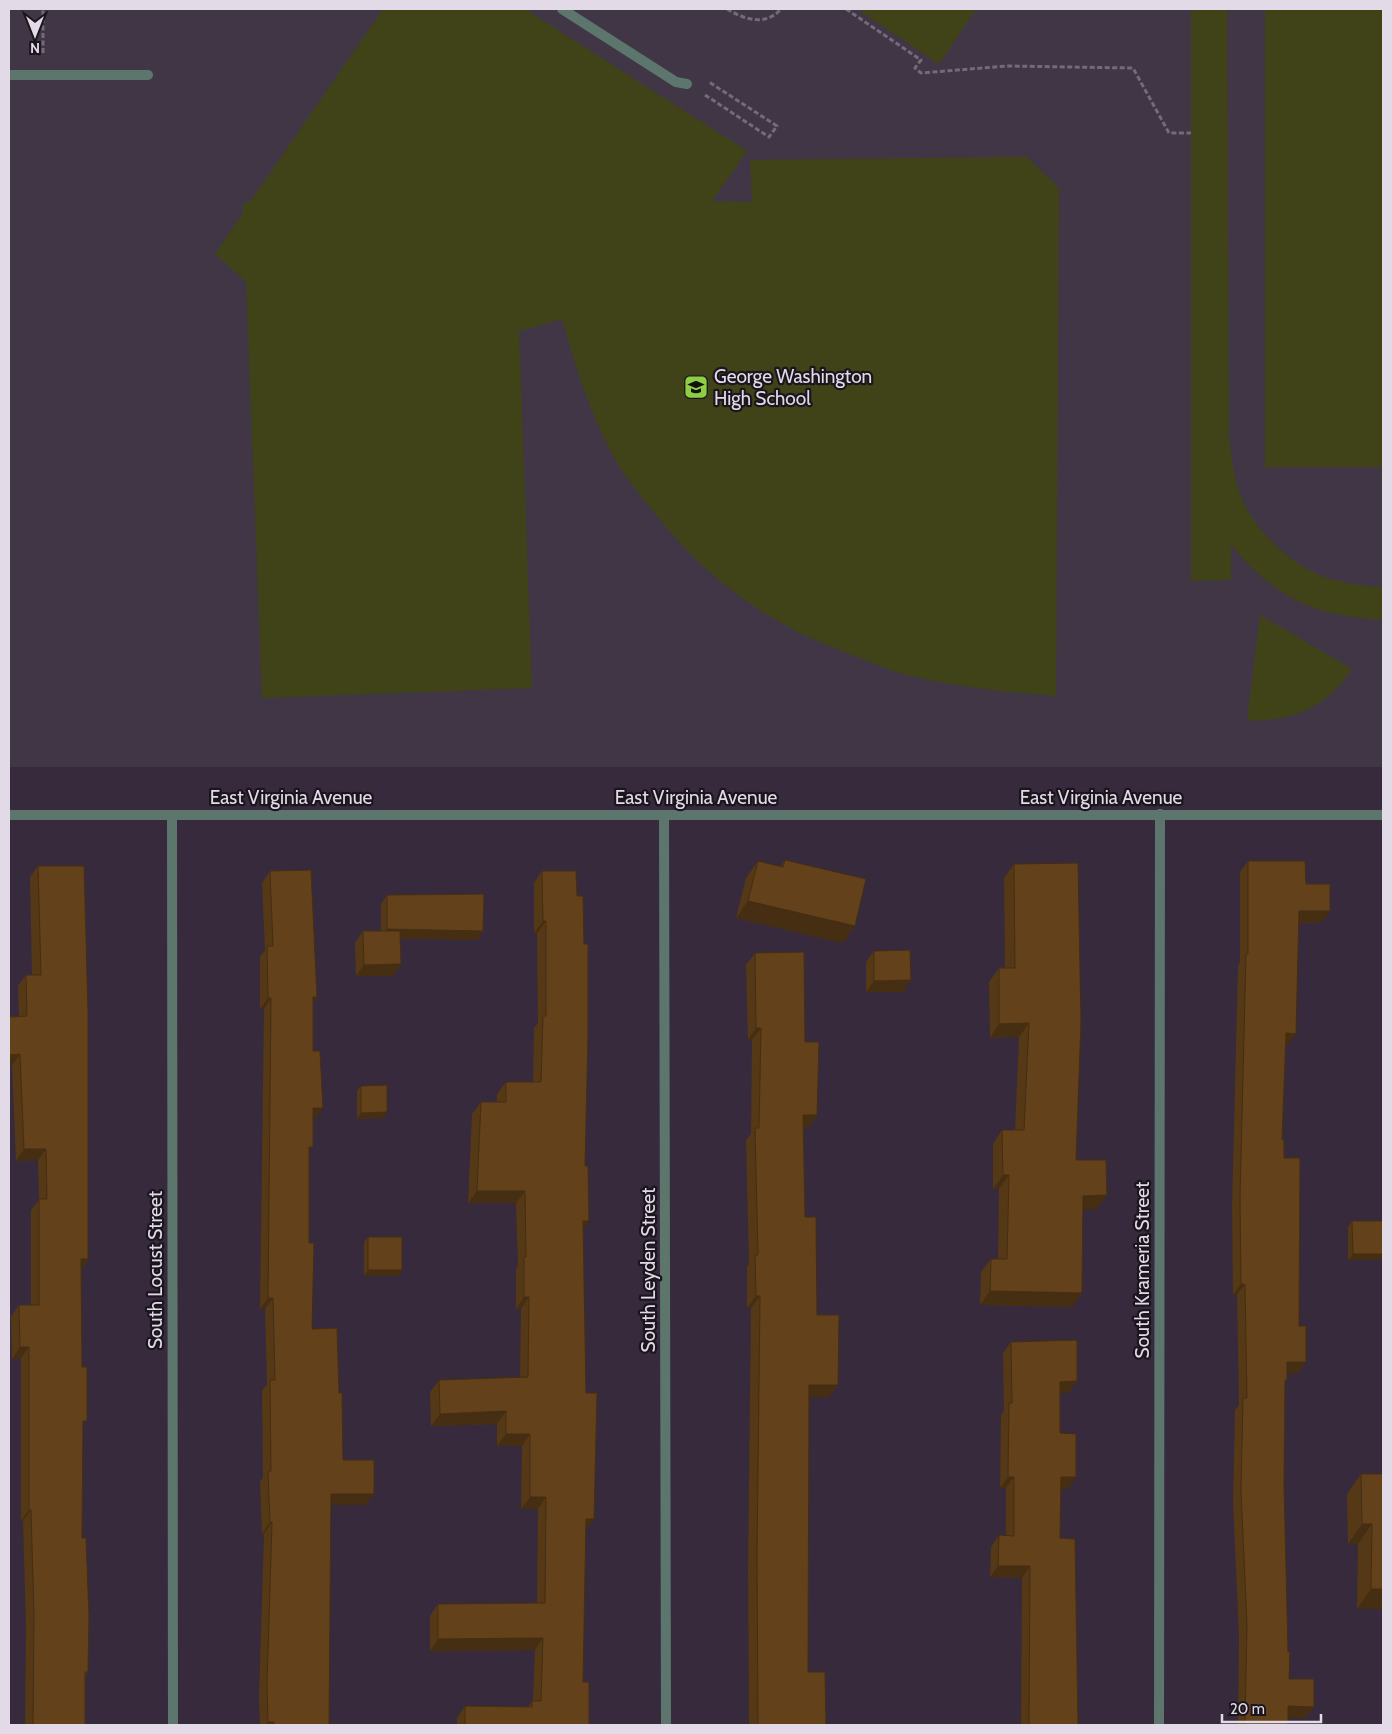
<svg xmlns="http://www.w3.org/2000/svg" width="1392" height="1734" font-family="Cabin,sans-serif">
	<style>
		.education { fill: #403646 }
		.green { fill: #404317 }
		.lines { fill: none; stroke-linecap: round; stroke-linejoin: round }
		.path { stroke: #75697a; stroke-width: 3; stroke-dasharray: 5 2.5; stroke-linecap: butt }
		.service { stroke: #5d766d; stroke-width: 10 }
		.minor { stroke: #5d766d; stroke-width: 10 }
		.tertiary { stroke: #5d766d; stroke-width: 10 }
		.wall { fill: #553816 }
		.shaded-wall { fill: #452e12 }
		.building { fill: #63411a; stroke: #452e12 }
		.labels { text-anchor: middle; stroke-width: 4.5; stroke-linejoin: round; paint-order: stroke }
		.poi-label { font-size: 19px; fill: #e2dae6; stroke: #1b151e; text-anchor: start }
		.street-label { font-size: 19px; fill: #e2dae6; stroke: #1b151e }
	</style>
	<rect width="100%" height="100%" fill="#372a3d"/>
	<rect class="education" x="9" y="9" width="1374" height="758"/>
	<g class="green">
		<path d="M 383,9 L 525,9 L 747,151 L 712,201 L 752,202 L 750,160 L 1027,157 L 1059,188 L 1056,696 C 1006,692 956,687 907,675 C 891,671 876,664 860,658 C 775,627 720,591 661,521 C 644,500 624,477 612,454 C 589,411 575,365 562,319 L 519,331 L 532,688 L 262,698 L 246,282 L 215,254 L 243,213 L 243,203 L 250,202 Z"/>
		<polygon points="857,9 976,9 939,64"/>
		<path d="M 1191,9 L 1227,9 L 1229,440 C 1232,459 1234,478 1241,497 C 1254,529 1287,561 1319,575 C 1339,583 1362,586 1383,587 L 1383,620 C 1313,616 1277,599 1231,545 L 1231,580 L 1191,581 Z"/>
		<rect x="1265" y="9" width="118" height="458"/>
		<path d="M 1260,615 L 1352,669 C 1324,709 1295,720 1247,721 Z"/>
	</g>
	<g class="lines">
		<g class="path">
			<path d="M 727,9 C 744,19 765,27 781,9"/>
			<polyline points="846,9 921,60 915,68 921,73 1007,66 1133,68 1169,133 1191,133"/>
			<polyline points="43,53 43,9"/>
			<polyline points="705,95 769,137 777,126 709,82"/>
		</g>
		<g class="service">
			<polyline points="562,9 676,82 687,84"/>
			<polyline points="9,75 148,75"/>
		</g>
		<g class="minor">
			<polyline points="172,815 173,1725"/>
			<polyline points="664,815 666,1725"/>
			<polyline points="1159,1725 1160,814"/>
		</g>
		<polyline class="tertiary" points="9,815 1383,815"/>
	</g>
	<g class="wall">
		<polygon points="785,860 843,943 736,918 746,878 758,861 780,867"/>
		<polygon points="1248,861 1306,884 1322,922 1299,923 1288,1045 1285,1045 1282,1140 1284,1158 1298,1373 1287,1373 1285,1384 1284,1484 1288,1652 1289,1679 1314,1707 1305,1718 1288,1718 1288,1725 1238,1725 1239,1637 1233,1502 1235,1410 1239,1405 1237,1295 1233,1295 1232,1208 1238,966 1240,962 1240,872"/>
		<polygon points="1014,864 1076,1160 1097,1209 1083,1209 1082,1293 1072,1307 980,1305 981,1272 991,1259 998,1259 999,1189 993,1189 993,1144 1002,1130 1015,1130 1019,1037 990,1038 989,982 999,968 1005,968 1004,878"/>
		<polygon points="38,866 88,1259 81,1270 83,1427 82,1538 88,1672 85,1677 85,1725 25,1725 26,1626 23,1521 21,1521 21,1358 12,1359 11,1317 19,1305 31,1305 31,1210 39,1200 38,1160 16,1161 12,1066 9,1066 9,1017 19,1016 18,986 26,975 32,975 30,877"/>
		<polygon points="270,871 313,1003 313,1051 315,1119 313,1119 309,1152 309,1243 312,1329 339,1393 343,1460 366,1505 331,1505 329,1725 260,1725 259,1696 264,1534 262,1534 260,1482 263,1478 262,1391 267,1384 265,1309 260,1309 264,1009 260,1009 260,957 265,950 262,883"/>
		<polygon points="542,871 583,1229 586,1530 583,1682 589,1725 457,1725 457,1718 465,1706 528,1707 532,1701 533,1701 535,1650 430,1651 430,1616 438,1604 537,1604 538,1509 521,1509 522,1446 497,1446 497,1424 431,1426 430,1392 439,1380 520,1377 521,1309 516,1309 516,1269 518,1266 516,1203 468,1203 472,1114 481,1102 497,1102 497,1094 506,1082 533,1082 534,1028 538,1023 537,933 534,933 534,883"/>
		<polygon points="387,895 483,931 477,940 400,938 401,964 393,976 356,976 355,943 363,931 381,931 381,904"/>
		<polygon points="874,951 903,992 866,992 866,962"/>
		<polygon points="755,953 805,1042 817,1115 809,1127 803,1127 805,1217 817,1315 829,1397 809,1397 808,1672 826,1725 749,1725 748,1571 751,1308 747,1308 747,1267 749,1264 746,1140 751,1134 752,1040 748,1040 746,965"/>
		<polygon points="361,1086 387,1112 383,1118 357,1119 357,1091"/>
		<polygon points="1352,1221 1383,1221 1383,1259 1348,1260 1348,1227"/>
		<polygon points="368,1237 402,1270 398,1276 364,1276 364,1242"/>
		<polygon points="1011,1342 1069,1393 1060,1393 1060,1433 1068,1489 1061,1489 1060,1538 1078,1725 1021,1725 1022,1578 990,1577 991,1547 999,1535 1006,1535 1006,1488 1000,1488 1001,1415 1004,1410 1003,1353"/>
		<polygon points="1361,1474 1383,1474 1383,1609 1357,1609 1358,1544 1348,1544 1347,1494"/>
	</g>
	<g class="shaded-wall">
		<polygon points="748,901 855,926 843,943 736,918"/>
		<polygon points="1299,911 1330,911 1322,922 1291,923"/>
		<polygon points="543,921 546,921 537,933 534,933"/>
		<polygon points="387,929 483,931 477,940 381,938"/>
		<polygon points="401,964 393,976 356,976 364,965"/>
		<polygon points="911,980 903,992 866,992 874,981"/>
		<polygon points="313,997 317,997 309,1008"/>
		<polygon points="268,998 271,998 264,1009 260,1009"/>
		<polygon points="1029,1023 1019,1037 990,1038 999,1024"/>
		<polygon points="756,1028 761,1028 752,1040 748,1040"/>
		<polygon points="1286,1033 1296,1034 1288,1045 1278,1045"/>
		<polygon points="20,1054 12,1066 9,1066 9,1055"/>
		<polygon points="313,1108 323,1108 315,1119 305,1120"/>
		<polygon points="387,1112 383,1118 357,1119 361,1113"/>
		<polygon points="803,1115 817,1115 809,1127 795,1127"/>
		<polygon points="24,1149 46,1149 38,1160 16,1161"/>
		<polygon points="1003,1175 1009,1175 999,1189 993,1189"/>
		<polygon points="477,1191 525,1191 516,1203 468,1203"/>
		<polygon points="1107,1195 1097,1209 1073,1210 1083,1196"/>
		<polygon points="583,1221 589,1221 581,1233"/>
		<polygon points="1353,1254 1383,1254 1383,1259 1348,1260"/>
		<polygon points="81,1259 88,1259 80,1271"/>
		<polygon points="368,1270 402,1270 398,1276 364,1276"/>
		<polygon points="1241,1284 1245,1284 1237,1295 1233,1295"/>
		<polygon points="990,1291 1082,1293 1072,1307 980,1305"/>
		<polygon points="756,1296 760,1296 751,1308 747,1308"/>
		<polygon points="524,1297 529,1297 521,1309 516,1309"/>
		<polygon points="268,1298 273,1298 265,1309 260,1309"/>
		<polygon points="20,1347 29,1347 21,1358 12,1359"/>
		<polygon points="1287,1362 1306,1362 1298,1373 1279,1373"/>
		<polygon points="1077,1381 1069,1393 1052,1393 1060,1382"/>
		<polygon points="809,1385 838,1385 829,1397 801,1397"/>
		<polygon points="506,1411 497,1424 431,1426 440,1414"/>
		<polygon points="506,1434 530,1434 522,1446 497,1446"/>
		<polygon points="1008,1477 1014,1477 1006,1488 1000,1488"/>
		<polygon points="1061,1477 1076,1477 1068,1489 1053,1489"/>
		<polygon points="331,1494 374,1494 366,1505 323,1505"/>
		<polygon points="530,1497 546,1497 538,1509 521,1509"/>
		<polygon points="29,1510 31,1510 23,1521 21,1521"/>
		<polygon points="586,1519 594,1519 585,1531"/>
		<polygon points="270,1522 272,1522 264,1534 262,1534"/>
		<polygon points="1362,1524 1372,1524 1358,1544 1348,1544"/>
		<polygon points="998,1566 1030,1566 1022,1578 990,1577"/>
		<polygon points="1371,1589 1383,1589 1383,1609 1357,1609"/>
		<polygon points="543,1638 535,1650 430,1651 438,1639"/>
		<polygon points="1288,1706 1314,1707 1305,1718 1280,1718"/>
		<polygon points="268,1722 274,1722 272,1725 266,1725"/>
	</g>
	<g class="building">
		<polygon points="785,860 866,879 855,926 748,901 758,861 783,867"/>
		<polygon points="1248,861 1305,861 1306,884 1330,884 1330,911 1299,911 1296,1034 1286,1033 1282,1140 1284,1140 1284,1158 1300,1158 1299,1326 1306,1326 1306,1362 1287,1362 1287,1380 1285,1380 1284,1484 1288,1652 1290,1652 1289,1679 1314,1679 1314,1707 1288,1706 1288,1725 1245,1725 1247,1625 1241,1490 1243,1398 1247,1398 1245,1284 1241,1284 1240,1197 1246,954 1248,954"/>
		<polygon points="1078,863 1081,1022 1076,1160 1106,1160 1107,1195 1083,1196 1082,1293 990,1291 991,1259 1007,1259 1009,1175 1003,1175 1002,1130 1024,1130 1029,1023 999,1024 999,968 1015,968 1014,864"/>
		<polygon points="38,866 84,866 88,1011 88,1259 81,1259 82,1367 87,1367 87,1421 83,1421 82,1538 86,1538 89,1616 88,1672 85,1672 85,1725 33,1725 34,1615 31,1510 29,1510 29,1347 20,1347 19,1305 39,1305 39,1199 47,1199 46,1149 24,1149 20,1054 9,1055 9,1017 27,1016 26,975 41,975"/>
		<polygon points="311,870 317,997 313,997 313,1051 320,1051 323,1108 313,1108 313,1147 309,1147 309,1243 314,1243 312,1329 337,1328 339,1393 342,1393 343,1460 374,1460 374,1494 331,1494 329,1725 274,1725 274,1722 268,1722 267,1684 272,1522 270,1522 268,1471 271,1471 270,1380 275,1380 273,1298 268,1298 271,998 268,998 267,946 273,946 270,871"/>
		<polygon points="542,871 576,871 577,896 583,896 584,944 588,944 588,1035 585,1166 588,1166 589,1221 583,1221 586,1393 597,1393 594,1519 586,1519 583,1682 589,1682 589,1725 465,1725 465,1706 532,1707 532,1701 541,1701 543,1638 438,1639 438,1604 545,1603 546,1497 530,1497 530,1434 506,1434 506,1411 440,1414 439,1380 528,1377 529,1297 524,1297 524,1257 526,1257 525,1191 477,1191 481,1102 506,1102 506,1082 541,1082 543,1016 546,1016 546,921 543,921"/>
		<polygon points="484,894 483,931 387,929 387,895"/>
		<polygon points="363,931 400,931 401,964 364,965"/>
		<polygon points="910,950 911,980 874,981 874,951"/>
		<polygon points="804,952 805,1042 819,1042 817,1115 803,1115 805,1217 816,1217 817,1315 839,1315 838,1385 809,1385 808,1672 825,1672 826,1725 758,1725 757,1558 760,1296 756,1296 755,1255 758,1255 755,1128 759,1128 761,1028 756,1028 755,953"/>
		<polygon points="387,1085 387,1112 361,1113 361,1086"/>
		<polygon points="1352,1221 1383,1221 1383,1254 1353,1254"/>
		<rect x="368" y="1237" width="34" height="33"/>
		<polygon points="1077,1340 1077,1381 1060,1382 1060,1433 1076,1434 1076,1477 1061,1477 1060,1538 1075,1539 1078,1725 1029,1725 1030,1566 998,1566 999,1535 1014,1536 1014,1477 1008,1477 1009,1403 1012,1403 1011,1342"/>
		<polygon points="1361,1474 1383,1474 1383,1589 1371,1589 1372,1524 1362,1524"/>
	</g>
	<defs>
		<g id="school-square" transform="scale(1.25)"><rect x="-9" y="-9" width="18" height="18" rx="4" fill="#8ece43" stroke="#1b151e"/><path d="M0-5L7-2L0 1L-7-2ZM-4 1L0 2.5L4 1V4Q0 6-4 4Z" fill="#111"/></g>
	</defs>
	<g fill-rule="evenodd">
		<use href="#school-square" x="696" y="387"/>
	</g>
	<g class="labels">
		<g class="poi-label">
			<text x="714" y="383">George Washington<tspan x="714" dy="22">High School</tspan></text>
		</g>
		<g class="street-label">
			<text x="291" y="804">East Virginia Avenue</text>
			<text x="696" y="804">East Virginia Avenue</text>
			<text x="1101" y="804">East Virginia Avenue</text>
			<text transform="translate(155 1270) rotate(-90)" y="7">South Locust Street</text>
			<text transform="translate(648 1270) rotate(-90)" y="7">South Leyden Street</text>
			<text transform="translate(1142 1270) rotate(-90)" y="7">South Krameria Street</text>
		</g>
	</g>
	<rect width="1392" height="1734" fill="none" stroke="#e2dae6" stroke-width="20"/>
	<g transform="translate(35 35) rotate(180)" stroke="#1b151e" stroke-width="4" paint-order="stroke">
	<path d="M0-4L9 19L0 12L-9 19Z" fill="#e2dae6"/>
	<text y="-8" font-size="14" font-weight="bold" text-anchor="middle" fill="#e2dae6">N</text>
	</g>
	<path d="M1222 1714v8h99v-8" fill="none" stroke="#e2dae6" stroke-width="2.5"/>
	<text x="1230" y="1714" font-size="15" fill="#e2dae6" stroke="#1b151e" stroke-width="4" paint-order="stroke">20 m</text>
</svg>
